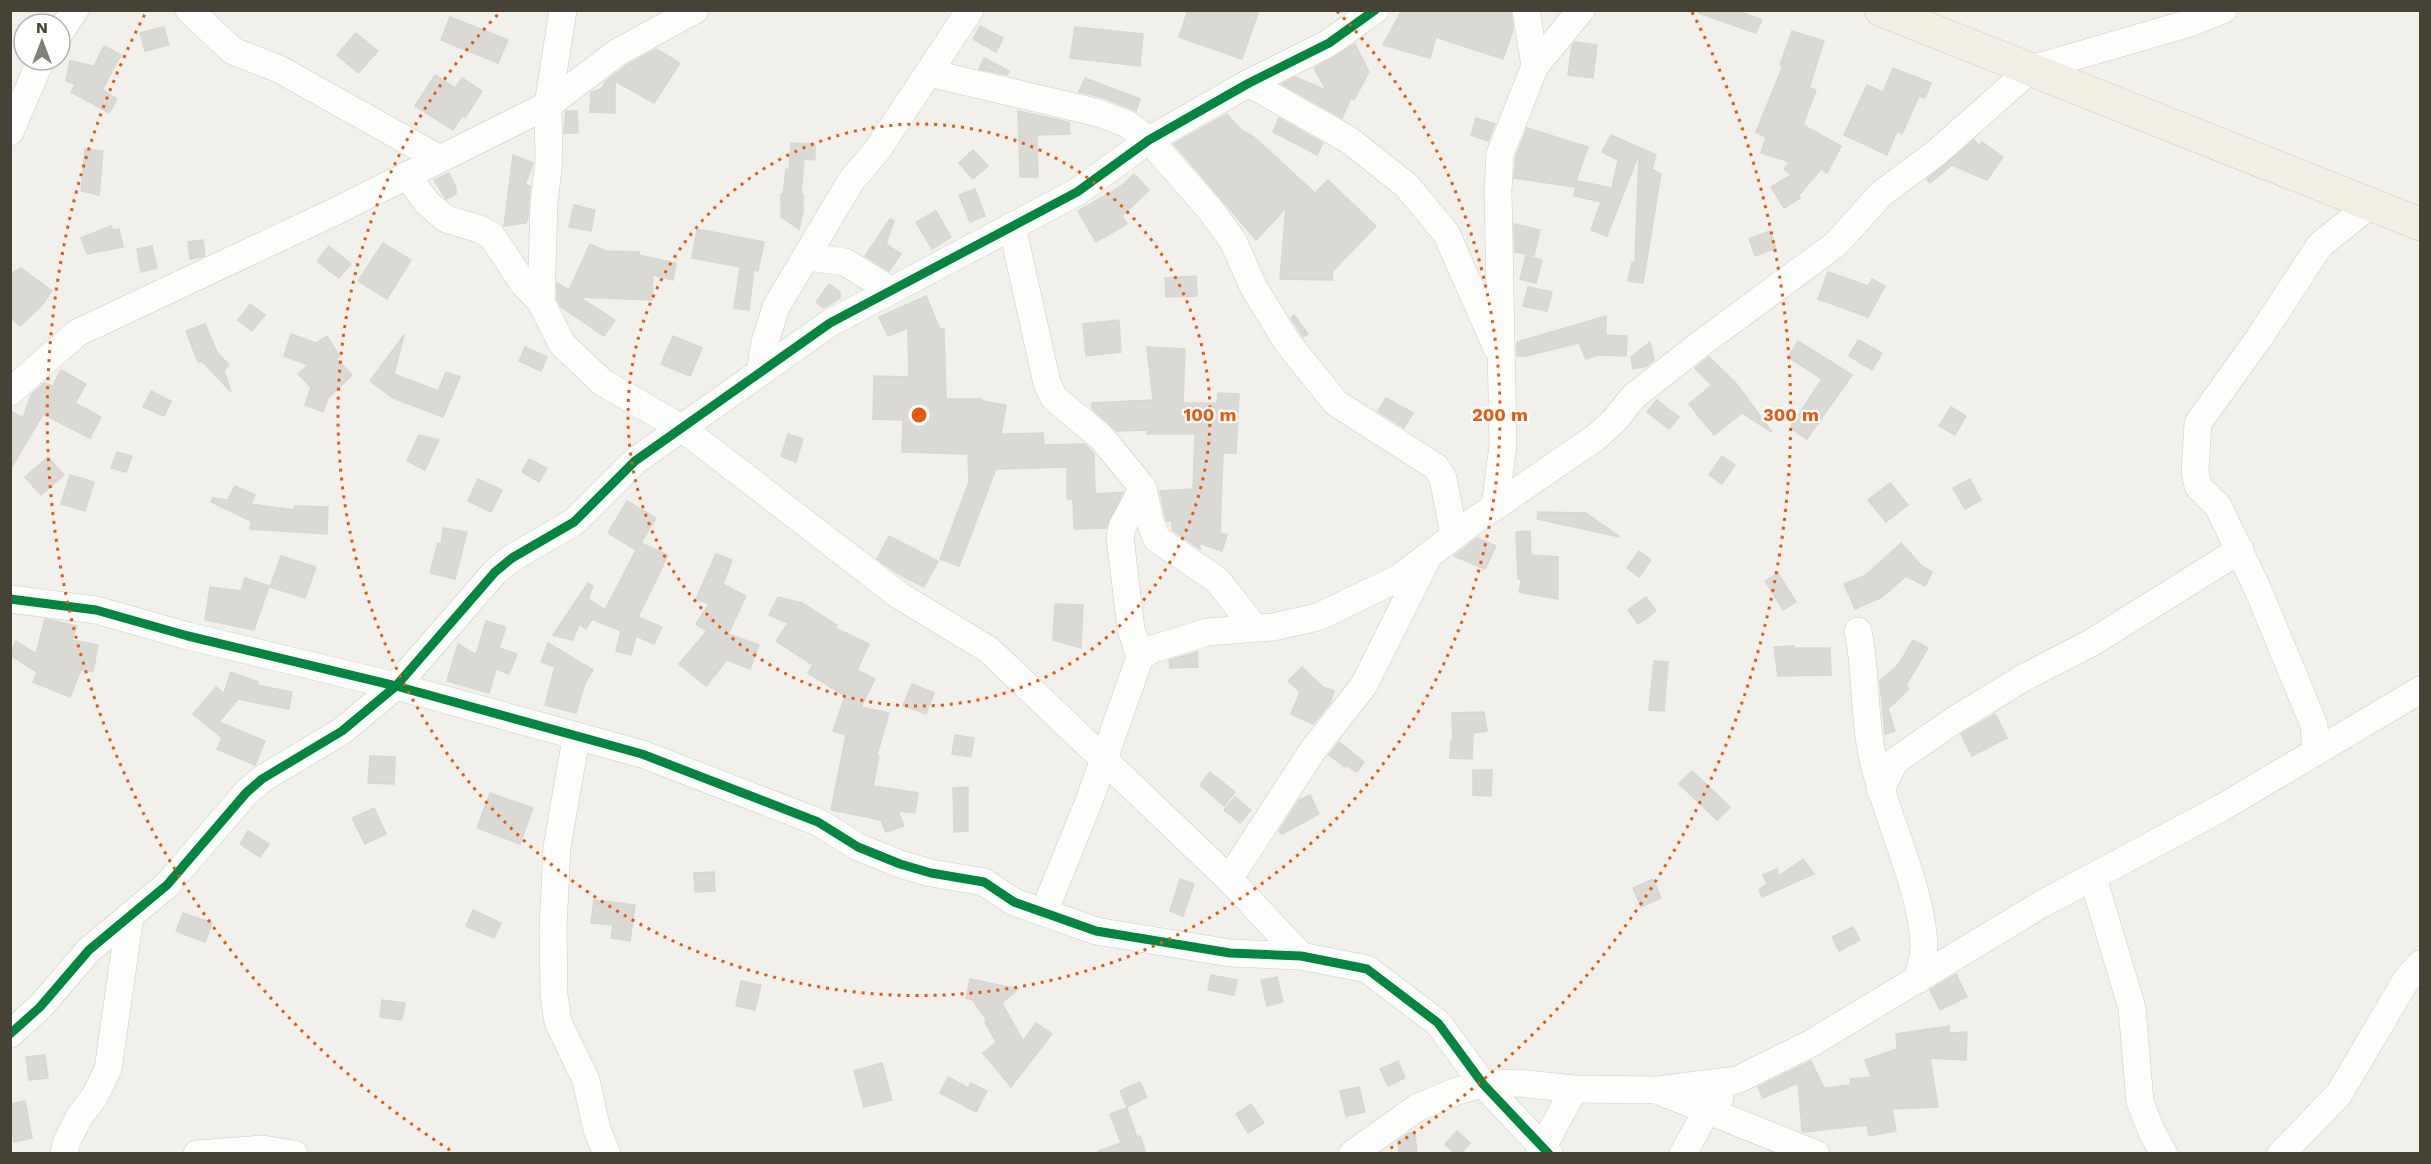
<svg xmlns="http://www.w3.org/2000/svg" width="2431" height="1164" font-family="'Work Sans',sans-serif">
	<style>
		.building { fill: #dbd9d3; stroke: #d9d7d1; stroke-width: 1.5 }
		.lines { fill: none; stroke-linecap: round; stroke-linejoin: round }
		.minor-casing { stroke: #cfcdc8; stroke-width: 28 }
		.major-casing { stroke: #d3cdb8; stroke-width: 34 }
		.minor { stroke: #fdfdfc; stroke-width: 27 }
		.major { stroke: #f1eee4; stroke-width: 33 }
		.cycleway-casing { stroke: #fff; stroke-width: 13 }
		.cycleway { stroke: #00873e; stroke-width: 9 }
		.ring { fill: none; stroke: #e8590c; stroke-width: 3; stroke-dasharray: 3 6 }
		.centre { fill: #e8590c; stroke: #fff; stroke-width: 3 }
		.ring-label { font-size: 18px; text-anchor: middle; font-weight: bold; fill: #e8590c; stroke: #fff; stroke-width: 4.5; stroke-linejoin: round; paint-order: stroke }
	</style>
	<rect width="100%" height="100%" fill="#f1f0eb"/>
	<g class="building">
		<polygon points="1188,10 1259,10 1242,59 1179,37"/>
		<polygon points="1402,10 1511,10 1513,30 1503,59 1436,37 1430,58 1383,45"/>
		<polygon points="1698,10 1735,10 1762,20 1756,33 1698,13"/>
		<polygon points="450,17 508,40 498,63 441,40"/>
		<polygon points="980,26 1003,38 996,52 973,39"/>
		<polygon points="164,27 169,45 145,51 140,33"/>
		<polygon points="1075,27 1143,34 1140,66 1070,58"/>
		<polygon points="1792,31 1824,41 1809,88 1816,90 1803,125 1841,146 1827,173 1821,169 1798,196 1800,198 1784,208 1771,187 1791,175 1784,169 1790,162 1761,153 1766,137 1756,132 1783,66 1780,65"/>
		<polygon points="356,33 378,51 358,73 337,55"/>
		<polygon points="1575,42 1597,45 1593,78 1568,75 1572,46"/>
		<polygon points="1355,44 1369,72 1354,100 1351,98 1342,118 1282,84 1295,77 1326,90 1314,68"/>
		<polygon points="104,46 121,55 102,90 117,99 109,113 71,92 75,84 66,81 70,61 94,66"/>
		<polygon points="656,49 680,63 654,103 615,81 615,113 590,112 591,92 601,89 606,81 627,65"/>
		<polygon points="984,58 1009,71 1007,75 979,69"/>
		<polygon points="1893,68 1931,83 1925,98 1919,96 1902,134 1897,131 1887,155 1844,135 1867,85 1883,92"/>
		<polygon points="435,75 455,88 462,78 482,91 465,118 462,116 453,130 415,106"/>
		<polygon points="1085,78 1140,99 1136,111 1105,98 1079,92"/>
		<polygon points="566,111 577,111 578,133 564,133"/>
		<polygon points="1018,111 1069,122 1070,134 1037,135 1038,177 1020,177"/>
		<polygon points="1227,114 1240,129 1254,137 1315,193 1328,180 1376,226 1332,272 1333,280 1280,279 1286,208 1256,240 1174,144"/>
		<polygon points="1279,118 1323,143 1317,155 1273,132"/>
		<polygon points="1476,118 1495,124 1488,141 1471,135"/>
		<polygon points="1527,128 1588,147 1574,187 1514,178 1516,157"/>
		<polygon points="1611,135 1656,155 1652,169 1661,174 1643,283 1628,281 1632,262 1635,262 1639,153 1607,236 1591,230 1601,202 1574,196 1577,181 1612,188 1618,160 1602,152"/>
		<polygon points="1974,140 1979,146 1982,142 2003,157 1987,180 1952,165 1930,183 1927,179"/>
		<polygon points="791,143 815,144 815,160 804,159 801,194 803,194 803,212 799,229 781,217 781,194 783,194 786,169 789,169"/>
		<polygon points="85,149 103,151 99,195 81,191"/>
		<polygon points="973,150 988,166 973,179 959,163"/>
		<polygon points="513,155 533,163 525,185 530,186 528,217 526,223 504,226"/>
		<polygon points="449,173 456,188 456,194 446,199 434,180"/>
		<polygon points="1134,174 1149,190 1122,216 1127,224 1096,242 1078,211 1120,187"/>
		<polygon points="975,189 985,216 970,222 959,195"/>
		<polygon points="574,205 595,210 591,231 569,227"/>
		<polygon points="936,211 951,237 932,249 916,222"/>
		<polygon points="890,219 894,221 886,244 901,254 889,271 865,256"/>
		<polygon points="1514,224 1540,230 1534,256 1515,252"/>
		<polygon points="111,226 113,230 119,229 123,247 87,254 81,238"/>
		<polygon points="697,229 764,242 758,271 754,270 749,310 734,308 740,267 692,258"/>
		<polygon points="1770,231 1776,248 1755,256 1749,239"/>
		<polygon points="203,240 205,256 190,259 188,242"/>
		<polygon points="383,243 411,260 387,299 358,281"/>
		<polygon points="590,244 606,251 639,252 639,255 676,263 673,280 653,275 652,300 579,297 615,320 604,336 561,307 557,299 557,283 569,290"/>
		<polygon points="152,246 157,268 141,272 137,249"/>
		<polygon points="329,246 351,264 339,278 317,261"/>
		<polygon points="1526,256 1542,260 1536,283 1520,279"/>
		<polygon points="21,268 52,291 42,305 20,326 10,316 10,275"/>
		<polygon points="1828,272 1868,286 1872,279 1885,286 1868,317 1818,299"/>
		<polygon points="1196,276 1197,296 1166,297 1165,278"/>
		<polygon points="829,284 840,292 840,298 824,308 816,302"/>
		<polygon points="1528,287 1552,292 1547,311 1523,306"/>
		<polygon points="926,296 940,329 944,329 946,399 982,399 982,401 1006,405 1001,434 1043,433 1044,445 1085,444 1094,454 1095,494 1123,492 1106,528 1074,529 1073,499 1067,499 1067,467 996,469 959,566 940,559 969,482 968,454 902,452 903,420 873,419 874,376 909,377 908,328 888,336 879,317"/>
		<polygon points="250,304 265,315 252,331 238,320"/>
		<polygon points="1294,315 1308,334 1303,337 1291,318"/>
		<polygon points="1606,316 1606,335 1627,336 1626,356 1598,355 1586,359 1579,343 1526,356 1517,356 1517,342"/>
		<polygon points="1119,320 1121,352 1086,356 1083,324"/>
		<polygon points="205,324 217,352 229,365 224,370 231,392 202,361 198,362 186,331"/>
		<polygon points="291,334 316,343 327,336 340,357 336,359 352,375 328,398 323,412 305,405 311,387 298,374 308,365 284,356"/>
		<polygon points="404,335 394,374 438,391 446,372 460,377 443,417 393,398 370,381"/>
		<polygon points="673,336 702,348 690,376 661,364"/>
		<polygon points="1858,340 1882,353 1872,370 1849,356"/>
		<polygon points="1798,341 1852,375 1807,439 1790,428 1822,379 1788,357"/>
		<polygon points="1650,342 1654,360 1647,366 1633,369 1631,357"/>
		<polygon points="525,347 547,357 541,371 519,361"/>
		<polygon points="1147,347 1185,349 1183,403 1217,403 1218,393 1239,394 1236,453 1223,453 1220,533 1227,535 1222,551 1199,543 1200,549 1172,530 1172,521 1167,521 1165,516 1160,491 1193,489 1195,434 1147,434 1147,430 1117,431 1092,409 1092,403 1153,400"/>
		<polygon points="1709,357 1735,382 1772,432 1742,413 1714,435 1689,404 1712,385 1695,368"/>
		<polygon points="61,370 86,384 75,403 101,417 90,438 43,414 10,470 10,411 23,418 31,395 44,383 53,386"/>
		<polygon points="151,391 171,401 164,416 143,407"/>
		<polygon points="1386,398 1413,413 1404,428 1378,411"/>
		<polygon points="1657,400 1679,417 1669,429 1647,412"/>
		<polygon points="1951,407 1966,416 1955,435 1939,426"/>
		<polygon points="788,434 803,439 796,462 781,456"/>
		<polygon points="419,435 439,440 425,470 407,461"/>
		<polygon points="117,452 132,456 126,472 111,468"/>
		<polygon points="1722,456 1735,465 1722,484 1709,475"/>
		<polygon points="48,457 64,475 41,495 25,477"/>
		<polygon points="529,459 547,468 539,482 522,472"/>
		<polygon points="70,475 94,482 85,511 61,504"/>
		<polygon points="478,479 502,490 491,512 468,501"/>
		<polygon points="1970,479 1981,500 1965,509 1953,488"/>
		<polygon points="1890,483 1908,505 1886,522 1868,500"/>
		<polygon points="235,486 255,495 251,504 294,510 295,506 328,507 327,534 250,529 251,521 211,502 213,498 228,500"/>
		<polygon points="627,501 656,518 641,543 668,555 638,617 662,627 654,644 636,636 631,655 616,651 621,631 592,619 586,629 579,624 573,640 553,635 588,583 593,586 588,599 605,610 636,550 608,533"/>
		<polygon points="1538,512 1586,513 1620,537 1537,519"/>
		<polygon points="443,528 467,532 455,579 430,573 438,543 441,544"/>
		<polygon points="1530,531 1531,555 1558,557 1558,599 1519,592 1522,578 1518,579 1516,532"/>
		<polygon points="889,536 938,561 924,587 897,573 877,559"/>
		<polygon points="1477,538 1496,546 1485,569 1454,556"/>
		<polygon points="1901,543 1922,566 1932,572 1925,586 1906,576 1882,597 1855,609 1844,584 1866,575"/>
		<polygon points="1639,551 1651,560 1639,577 1627,568"/>
		<polygon points="716,554 732,560 723,584 746,596 728,634 759,645 750,669 727,660 706,686 679,664 707,631 696,624 709,604 696,599"/>
		<polygon points="281,556 316,567 305,598 270,587"/>
		<polygon points="1778,573 1796,602 1783,610 1765,581"/>
		<polygon points="245,578 269,586 254,630 205,620 210,587 241,591"/>
		<polygon points="778,597 802,603 837,625 835,628 869,644 857,670 875,679 861,707 889,713 877,755 879,756 873,786 918,793 915,813 898,811 904,826 886,832 881,820 831,810 846,735 833,731 845,696 808,673 813,665 776,641 788,623 769,615"/>
		<polygon points="1646,597 1656,611 1638,624 1628,610"/>
		<polygon points="1055,604 1083,605 1081,648 1053,640"/>
		<polygon points="45,619 77,626 72,640 98,645 93,672 81,670 70,697 33,682 37,672 10,655 16,641 36,654"/>
		<polygon points="486,621 506,627 499,648 517,654 509,674 496,669 489,693 447,681 458,644 476,655"/>
		<polygon points="1913,640 1928,648 1906,685 1909,689 1888,709 1895,731 1885,734 1880,681 1899,664"/>
		<polygon points="548,643 593,670 585,683 576,713 545,705 555,667 541,662"/>
		<polygon points="1794,646 1794,648 1830,648 1831,675 1778,676 1774,647"/>
		<polygon points="1197,652 1198,667 1170,668 1169,660"/>
		<polygon points="1654,661 1668,662 1664,711 1649,710"/>
		<polygon points="1302,667 1323,687 1334,691 1330,703 1313,724 1291,714 1300,692 1288,681"/>
		<polygon points="231,672 258,682 257,685 292,692 289,709 238,699 219,722 265,741 255,765 217,749 222,738 193,714 216,687 224,693"/>
		<polygon points="912,684 934,693 926,714 903,705"/>
		<polygon points="1484,712 1487,731 1473,733 1472,759 1450,758 1451,741 1453,741 1452,713"/>
		<polygon points="1995,714 2007,738 1972,756 1961,734"/>
		<polygon points="955,735 974,738 971,757 952,754"/>
		<polygon points="1339,742 1364,762 1357,772 1346,765 1345,767 1329,755"/>
		<polygon points="370,756 395,757 394,784 368,783"/>
		<polygon points="1473,770 1492,770 1491,796 1473,795"/>
		<polygon points="1692,771 1730,807 1717,820 1679,784"/>
		<polygon points="1210,772 1235,792 1224,806 1200,785"/>
		<polygon points="968,787 968,831 954,832 953,788"/>
		<polygon points="490,793 533,808 520,844 477,828"/>
		<polygon points="1310,795 1319,814 1282,834 1279,831 1299,800"/>
		<polygon points="1235,797 1251,810 1240,823 1224,810"/>
		<polygon points="374,808 386,834 365,844 352,818"/>
		<polygon points="248,831 269,844 260,857 240,844"/>
		<polygon points="1803,859 1814,874 1762,897 1759,890 1767,884 1763,875 1777,869 1779,876"/>
		<polygon points="714,872 715,891 695,892 694,873"/>
		<polygon points="1180,879 1194,884 1183,916 1170,911"/>
		<polygon points="1653,879 1661,898 1641,907 1633,888"/>
		<polygon points="594,900 635,905 630,941 611,938 613,925 591,923"/>
		<polygon points="473,910 501,923 494,938 466,926"/>
		<polygon points="183,913 212,923 205,942 176,931"/>
		<polygon points="1853,927 1860,940 1839,951 1832,937"/>
		<polygon points="1956,974 1967,997 1940,1010 1930,990"/>
		<polygon points="1211,975 1237,980 1234,995 1208,990"/>
		<polygon points="1277,977 1283,1002 1267,1006 1261,980"/>
		<polygon points="970,979 1018,989 1002,1003 1023,1041 1036,1023 1052,1034 1011,1087 983,1053 996,1042 985,1022 987,1021 973,1000 966,998"/>
		<polygon points="741,981 761,985 755,1010 736,1006"/>
		<polygon points="382,1000 405,1003 402,1020 380,1017"/>
		<polygon points="1949,1026 1949,1033 1967,1032 1966,1060 1930,1058 1938,1107 1892,1109 1896,1131 1869,1136 1867,1125 1804,1132 1802,1131 1798,1083 1763,1098 1758,1087 1811,1061 1824,1088 1851,1085 1850,1079 1871,1077 1865,1060 1897,1049 1896,1034"/>
		<polygon points="45,1055 48,1078 29,1080 26,1057"/>
		<polygon points="1398,1061 1405,1078 1388,1086 1380,1069"/>
		<polygon points="882,1063 892,1100 864,1107 854,1071"/>
		<polygon points="948,1077 968,1088 971,1083 987,1091 976,1112 940,1093"/>
		<polygon points="1140,1082 1147,1097 1127,1107 1120,1091"/>
		<polygon points="1359,1087 1365,1112 1346,1116 1340,1091"/>
		<polygon points="25,1101 32,1138 14,1142 10,1104"/>
		<polygon points="1251,1104 1264,1123 1248,1133 1236,1114"/>
		<polygon points="1127,1108 1137,1137 1140,1136 1145,1150 1143,1154 1098,1154 1098,1151 1121,1143 1110,1114"/>
		<polygon points="1457,1131 1470,1143 1461,1154 1455,1154 1445,1144"/>
		<polygon points="1409,1133 1415,1133 1417,1154 1399,1154 1398,1141"/>
	</g>
	<g class="lines">
		<g class="minor-casing">
			<g id="minor">
				<polyline points="189,10 233,51 279,69 440,159"/>
				<polyline points="563,10 548,105 549,161 544,203 541,302 562,344 602,382 683,429 900,596 989,650 1229,879 1301,956"/>
				<polyline points="60,32 75,10"/>
				<polyline points="1535,66 1581,10"/>
				<polyline points="929,73 1099,113 1127,124 1149,140 1209,208 1233,241 1254,288 1287,342 1336,403 1436,467 1443,478 1454,535"/>
				<polyline points="1249,83 1349,140 1406,185 1446,233 1497,348"/>
				<polyline points="10,132 41,60"/>
				<polyline points="407,175 427,203 446,219 480,229 492,236 523,283 541,302"/>
				<polyline points="1012,226 1047,383 1054,398 1101,437 1143,488 1150,521 1157,539 1217,580 1255,628"/>
				<polyline points="808,257 845,262 890,290"/>
				<polyline points="760,373 765,342 776,307 851,181 878,149 970,10"/>
				<polyline points="10,392 77,333 336,211 548,105 618,52 695,10"/>
				<polyline points="1495,507 1503,445 1498,191 1500,154 1535,66 1526,10"/>
				<polyline points="10,599 96,610 188,636 396,686 642,754 818,822 858,847 900,864 931,873 984,882 1014,902 1096,931 1230,953 1301,956 1367,969 1438,1023 1483,1084 1549,1154"/>
				<path d="M 1858,631 C 1867,673 1863,716 1873,759 C 1886,818 1921,885 1924,944 C 1924,956 1920,969 1918,980"/>
				<polyline points="1140,657 1131,629 1120,537 1122,527 1143,488"/>
				<polyline points="576,738 557,847 553,928 554,995 558,1022 586,1080 597,1130 607,1154"/>
				<polyline points="2316,751 2314,725 2259,592 2218,506 2198,486 2195,472 2198,423 2259,338 2320,245 2371,204"/>
				<polyline points="1880,790 1895,761 1956,719 2023,678 2091,643 2240,550"/>
				<polyline points="2093,878 2132,1008 2140,1102 2151,1130 2164,1154"/>
				<polyline points="1229,879 1313,750 1364,685 1426,561"/>
				<polyline points="1044,912 1089,801 1140,657 1153,649 1207,632 1273,627 1318,617 1399,578 1471,523 1595,438 1615,420 1633,397 1699,345 1836,244 1881,194 1936,153 2031,69 2190,23 2223,10"/>
				<polyline points="10,1034 40,1007 89,950 167,885 246,793 262,779 342,731 396,686 495,572 512,558 574,522 635,461 830,323 1077,192 1149,140 1249,83 1329,43 1375,10"/>
				<polyline points="1659,1091 1816,1154"/>
				<polyline points="64,1154 66,1143 79,1117 95,1096 108,1069 130,916"/>
				<polyline points="197,1154 262,1149 294,1154"/>
				<polyline points="1352,1154 1417,1108 1454,1092 1483,1084 1519,1083 1574,1089 1658,1090 1737,1080 1810,1044 2040,905 2223,807 2420,690"/>
				<polyline points="1539,1154 1574,1089"/>
				<polyline points="1683,1154 1707,1110 1720,1098"/>
				<polyline points="2281,1154 2339,1094 2405,982 2420,964"/>
			</g>
		</g>
		<g class="major-casing">
			<polyline id="major" points="1881,10 2420,224"/>
		</g>
		<use href="#minor" class="minor"/>
		<use href="#major" class="major"/>
		<g class="cycleway-casing">
			<g id="cycleway">
				<polyline points="10,599 96,610 188,636 396,686 642,754 818,822 858,847 900,864 931,873 984,882 1014,902 1096,931 1230,953 1301,956 1367,969 1438,1023 1483,1084 1549,1154"/>
				<polyline points="10,1034 40,1007 89,950 167,885 246,793 262,779 342,731 396,686 495,572 512,558 574,522 635,461 830,323 1077,192 1149,140 1249,83 1329,43 1375,10"/>
			</g>
		</g>
		<use href="#cycleway" class="cycleway"/>
	</g>
	<g class="ring">
		<circle cx="919" cy="415" r="291"/>
		<path d="M1337 11A581 581 0 1 1 501 11"/>
		<path d="M450 1150A872 872 0 0 1 146 12M1692 12A872 872 0 0 1 1388 1150"/>
	</g>
	<circle cx="919" cy="415" r="9" class="centre"/>
	<g class="ring-label">
		<text x="1210" y="421">100 m</text>
		<text x="1500" y="421">200 m</text>
		<text x="1791" y="421">300 m</text>
	</g>
	<rect width="2431" height="1164" fill="none" stroke="#474236" stroke-width="24"/>
	<g transform="translate(42 42)"><circle r="28" fill="#ffffff" stroke="#b5b3af" stroke-width="1.5"/>
	<path d="M0-4.5L10 22L0 15L-10 22Z" fill="#827f75"/>
	<text y="-9" font-size="16" font-weight="bold" text-anchor="middle" fill="#474236">N</text>
	</g>
</svg>
